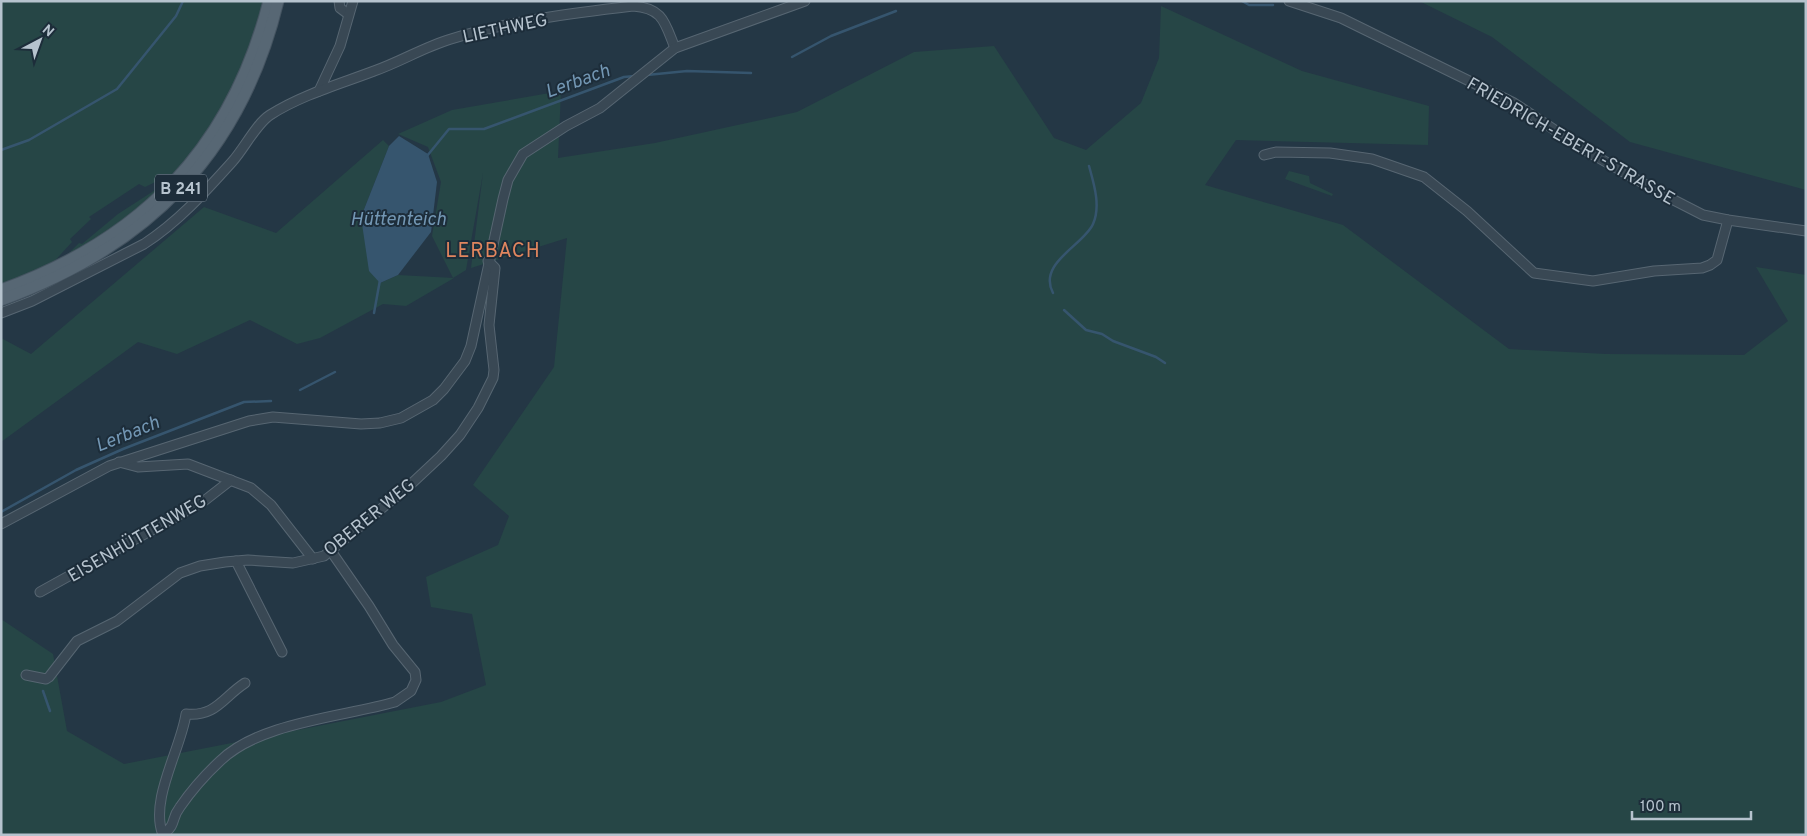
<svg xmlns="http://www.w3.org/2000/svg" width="1807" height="836" font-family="Overpass,sans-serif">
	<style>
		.green { fill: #264646 }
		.water { fill: #36556e }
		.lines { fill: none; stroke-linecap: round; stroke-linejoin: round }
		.stream { stroke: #36556e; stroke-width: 2.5 }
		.minor-casing { stroke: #576672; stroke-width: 11 }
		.major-casing { stroke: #455461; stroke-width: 13 }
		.minor { stroke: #394854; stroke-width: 9 }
		.major { stroke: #576774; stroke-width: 11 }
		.labels { text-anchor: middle; stroke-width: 4; stroke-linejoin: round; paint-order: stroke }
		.shield { fill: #1d2d3a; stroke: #8896a2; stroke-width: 1 }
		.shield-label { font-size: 16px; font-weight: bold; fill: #b6c3ce }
		.street-label { font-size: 18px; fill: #b6c3ce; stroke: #1d2d3a }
		.water-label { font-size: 19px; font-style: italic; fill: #7397b4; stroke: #1d2d3a }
		.quarter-label { font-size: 20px; letter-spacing: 1px; fill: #e1865e; stroke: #1d2d3a }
	</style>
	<rect width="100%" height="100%" fill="#243745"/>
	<g class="green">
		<polygon points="1,1 265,1 254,38 217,122 178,171 145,187 139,184 89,217 91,219 70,239 72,242 50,266 1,286"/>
		<polygon points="1419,1 1806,1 1806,190 1630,142 1492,37"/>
		<polygon points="1161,6 1302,71 1429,106 1428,145 1236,140 1205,185 1343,225 1509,349 1606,354 1744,355 1788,321 1756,267 1806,275 1806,835 1,835 1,619 53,654 67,731 124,764 441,702 486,685 472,614 431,607 426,577 498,545 509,516 473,485 554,367 567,238 471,268 483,173 466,270 453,278 432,236 441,182 428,147 398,134 452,110 561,91 558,158 655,143 797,112 914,52 994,46 1054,138 1086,150 1141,103 1159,58"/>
		<polygon points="383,140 389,146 361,217 380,283 398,275 454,278 406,306 383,304 320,338 297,344 250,320 177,354 138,342 1,442 1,338 31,354 204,207 276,233"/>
		<polygon points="1289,171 1309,176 1310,183 1333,194 1332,196 1285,179"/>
		<polygon points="166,183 122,222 65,257 79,243 82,244 118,214"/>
	</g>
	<polygon class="water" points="399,136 428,154 437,182 431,232 398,275 380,283 369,271 361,217 389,146"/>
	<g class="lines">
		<g class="stream">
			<polyline points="1242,1 1249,5 1273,5"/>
			<polyline points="792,57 831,36 896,11"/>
			<polyline points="647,75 687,71 751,73"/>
			<polyline points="1,150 29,140 117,89 176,16 183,1"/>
			<polyline points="427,156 449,129 484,129 624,77 635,76"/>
			<path d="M 1053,293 C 1037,263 1084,245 1093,224 C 1101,206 1094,184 1089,166"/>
			<polyline points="1064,310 1086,330 1102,334 1113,341 1156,357 1165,363"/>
			<polyline points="374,313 380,280"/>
			<polyline points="300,390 335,372"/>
			<polyline points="1,512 76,470 123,449 244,402 271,401"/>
			<polyline points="43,691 50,711"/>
		</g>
		<g class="minor-casing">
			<g id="minor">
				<polyline points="339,1 340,8 348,14"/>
				<polyline points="1289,1 1341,18 1514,103 1585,150 1662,194 1703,215 1728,220 1806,231"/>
				<polyline points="319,91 340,46 353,1"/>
				<polyline points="1264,155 1276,152 1330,153 1372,159 1424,177 1467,211 1534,273 1593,281 1654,271 1702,268 1710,265 1717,260 1728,220"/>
				<path d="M 1,313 L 32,301 L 144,244 C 178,222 205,192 232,162 C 244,149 256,124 270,115 C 301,95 340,84 374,71 C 400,62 424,47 451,39 C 509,21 573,13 633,6 C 664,8 665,24 675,48"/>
				<polyline points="119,462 138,467 188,464 251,488 271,505 313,559"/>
				<polyline points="1,524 109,466 249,421 273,417 361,424 380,423 401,418 433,400 444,389 465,361 471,346 503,199 508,180 523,154 566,126 600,108 675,48 805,1"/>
				<polyline points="236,561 282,652"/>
				<polyline points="40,592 204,501 231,480"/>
				<polyline points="26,675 46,679 49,677 77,641 117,621 180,573 200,566 225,562 248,560 293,563 324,556 410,485 441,456 460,435 478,408 493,378 494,370 489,325 495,268 488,261"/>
				<path d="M 245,683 C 223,697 216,717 186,714 C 181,749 149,800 163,835 C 178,822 170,820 180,807 C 191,791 205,775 220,761 C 260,722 343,717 395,702 L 411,691 L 416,680 L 415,672 L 393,645 L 369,606 L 333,554"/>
			</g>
		</g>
		<g class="major-casing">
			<g id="major">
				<path d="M 1,290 C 143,239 232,147 269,1"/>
				<path d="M 1,300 C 147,247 241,154 278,1"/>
			</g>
		</g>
		<use href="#minor" class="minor"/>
		<use href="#major" class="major"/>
	</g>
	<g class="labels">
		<rect class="shield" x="155" y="174.5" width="52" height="27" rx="4"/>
		<g class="shield-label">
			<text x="181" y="194">B 241</text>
		</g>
		<g class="street-label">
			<text transform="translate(505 28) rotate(-12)" y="6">LIETHWEG</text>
			<text transform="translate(1571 141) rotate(30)" y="6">FRIEDRICH-EBERT-STRASSE</text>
			<text transform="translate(369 517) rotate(-39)" y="6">OBERER WEG</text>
			<text transform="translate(137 538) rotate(-30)" y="6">EISENHÜTTENWEG</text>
		</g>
		<g class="water-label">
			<text transform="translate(577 80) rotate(-20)" y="7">Lerbach</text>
			<text x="398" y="225">Hüttenteich</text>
			<text transform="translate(127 433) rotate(-22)" y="7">Lerbach</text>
		</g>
		<g class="quarter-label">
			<text x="493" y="257">LERBACH</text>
		</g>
	</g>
	<rect width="1807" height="836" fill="none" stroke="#b6c3ce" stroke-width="5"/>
	<g transform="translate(40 40) rotate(41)" stroke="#1d2d3a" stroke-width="4" paint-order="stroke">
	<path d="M0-4L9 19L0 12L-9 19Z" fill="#b6c3ce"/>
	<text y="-8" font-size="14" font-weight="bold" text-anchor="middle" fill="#b6c3ce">N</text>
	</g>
	<path d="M1632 811v8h119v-8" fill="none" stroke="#b6c3ce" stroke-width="2.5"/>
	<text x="1640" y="811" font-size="15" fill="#b6c3ce" stroke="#1d2d3a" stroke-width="4" paint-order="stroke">100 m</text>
</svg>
